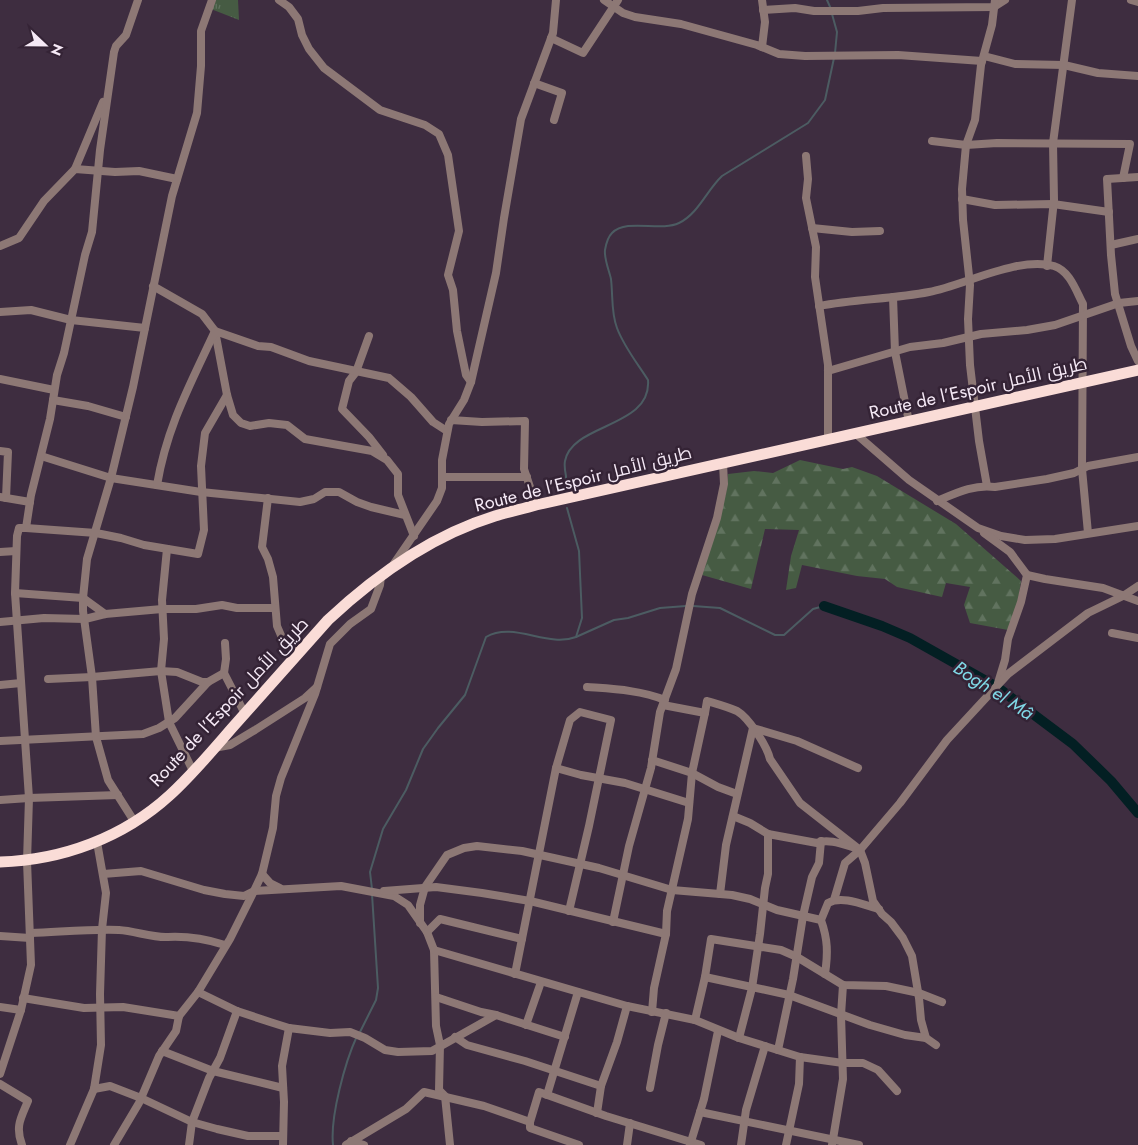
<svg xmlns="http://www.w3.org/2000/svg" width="1138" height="1145" font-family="Jost,Cairo,sans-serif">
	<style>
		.grass { fill: url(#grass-tufts) }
		.forest { fill: url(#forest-firs) }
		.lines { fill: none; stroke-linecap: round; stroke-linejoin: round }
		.stream { stroke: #4c5c62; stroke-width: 2 }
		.river { stroke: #031f23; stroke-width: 10 }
		.minor { stroke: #8d7875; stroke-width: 8 }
		.highway { stroke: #fadcd7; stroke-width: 11 }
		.labels { text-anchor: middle; stroke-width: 5; stroke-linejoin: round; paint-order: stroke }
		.street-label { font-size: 18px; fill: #f5e9f6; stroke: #342335 }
		.water-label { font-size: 19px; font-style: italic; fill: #80d9e7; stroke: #342335 }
	</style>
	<defs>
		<pattern id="grass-tufts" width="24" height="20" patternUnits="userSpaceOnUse" patternTransform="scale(1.25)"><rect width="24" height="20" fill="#465b43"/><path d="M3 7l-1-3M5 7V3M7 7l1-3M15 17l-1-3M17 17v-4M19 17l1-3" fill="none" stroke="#61735f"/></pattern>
		<pattern id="forest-firs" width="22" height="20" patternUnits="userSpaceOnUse" patternTransform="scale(1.25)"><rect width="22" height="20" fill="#465b43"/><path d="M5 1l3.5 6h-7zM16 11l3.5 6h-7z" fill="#61735f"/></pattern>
	</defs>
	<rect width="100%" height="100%" fill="#3e2d40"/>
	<polygon class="grass" points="214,0 238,0 239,20 211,9"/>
	<polygon class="forest" points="800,460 843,469 852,467 877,476 956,524 1021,581 1018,601 1008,630 970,623 964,605 970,587 946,583 942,597 897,587 885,579 857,576 802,565 796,588 786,590 791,556 799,530 765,529 751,589 702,575 726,493 728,474 754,471 773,473"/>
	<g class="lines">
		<g class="stream">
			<polyline points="827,0 831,9"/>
			<polyline points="832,14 837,32 835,53"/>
			<path d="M 565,491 C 565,486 566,481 566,476 C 565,471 564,466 565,461 C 572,423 652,428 648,380 C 638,364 624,347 617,328 C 611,313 613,296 611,279 C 609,270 604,259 605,250 C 606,244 608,237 612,233 C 627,218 660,232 679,223 C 698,214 707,190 722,176 L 808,123 L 825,100 L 834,58"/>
			<polyline points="693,606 720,608 775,635 784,635 813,609 824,606"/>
			<polyline points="576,637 614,620 628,618 660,608 686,606"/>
			<path d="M 372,889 L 370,872 L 383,829 L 406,790 L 423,749 L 438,728 L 465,695 L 486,637 C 514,621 547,648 576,637 L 582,618 L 579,551 L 567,508"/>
			<polyline points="360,1032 376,1000 378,988 372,894"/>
			<path d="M 333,1145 C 330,1117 345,1062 357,1036"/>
		</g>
		<polyline class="river" points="824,606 882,626 910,638 997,687 1073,744 1111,781 1138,813"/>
		<g class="minor">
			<polyline points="279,0 289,7 298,19 302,35 309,49 324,68 380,110 425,125 439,134 448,155 459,231 448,275 453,290 457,331 466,375 471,382"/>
			<polyline points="604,0 623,13 635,17 681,24 757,45 779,54 805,56 898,55 982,61"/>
			<polyline points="762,0 765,22 762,47"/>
			<polyline points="1131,0 1138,2"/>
			<polyline points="763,10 795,8 814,11 858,11 883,8 994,7 1005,0"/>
			<polyline points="551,38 583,53 618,0"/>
			<polyline points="984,56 1015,64 1064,65 1098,73 1138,76"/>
			<polyline points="534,83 562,93 554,120"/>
			<polyline points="932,141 966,145 997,143 1130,144 1123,178"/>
			<polyline points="806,156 808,179 806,198 816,247 815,277 828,365 828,440"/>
			<polyline points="75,169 103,102"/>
			<polyline points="1138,177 1107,179 1111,255 1115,294 1131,346 1138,361"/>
			<polyline points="962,199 995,205 1053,204 1109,212"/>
			<polyline points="812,228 852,232 880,231"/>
			<polyline points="1111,245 1138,239"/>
			<polyline points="0,246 19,238 44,201 75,169 115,172 139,171 177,179"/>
			<polyline points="1047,266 1054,200 1053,143 1072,0"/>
			<polyline points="153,286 202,314 215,331 227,395 233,415 241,423 250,426 269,423 287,425 305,439 372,451 387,460 398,474 398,495 414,536"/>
			<polyline points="893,297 895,352 909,422"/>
			<path d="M 819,306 C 856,299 893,299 929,292 C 965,285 1018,256 1054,266 C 1070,271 1076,291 1083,304 L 1082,469 L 1088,533"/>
			<polyline points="0,312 31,310 71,320 145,328"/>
			<polyline points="369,336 356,372 349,381 342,409 369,437 383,455"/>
			<polyline points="828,371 910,347 943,343 981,334 1027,330 1055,325 1119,303 1138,301"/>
			<polyline points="0,379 54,390"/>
			<polyline points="53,400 88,406 126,417"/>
			<polyline points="451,420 482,422 525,421 524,469 536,505"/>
			<polyline points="856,434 909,480 978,528 1001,536 1025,540 1055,539 1138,526"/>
			<polyline points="0,451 8,452 6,498"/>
			<polyline points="41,456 111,478 201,492 300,502 314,499 325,492 339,492 357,502 371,507 405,515"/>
			<polyline points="443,477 527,477"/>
			<path d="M 157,485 C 167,426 190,385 215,331 L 258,346 L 271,347 L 309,361 L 389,378 L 411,397 L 433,422 L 447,431"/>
			<polyline points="987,486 979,441 970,365 968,319 970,285 963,220 962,189 966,145 975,120 981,65 992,25 995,0"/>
			<polyline points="0,497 30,502"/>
			<polyline points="268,498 262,547 268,559 273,577 277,626 283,640 298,654"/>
			<path d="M 937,501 C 956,493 974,484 995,487 L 1047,479 L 1074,473 L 1088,466 L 1138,457"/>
			<polyline points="26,528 96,533 121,538 144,545 198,554 204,530 201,466 205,433 227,395"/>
			<polyline points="984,533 1010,552 1027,575 1021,602 1008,639 1005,660 998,683"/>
			<polyline points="167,549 162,600 164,639 161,671 169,722 193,771"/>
			<polyline points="0,552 16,551"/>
			<polyline points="393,565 437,501 442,488 442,460 449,424 464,400 471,382 496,273 504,218 521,119 553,33 556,0"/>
			<polyline points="1027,575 1045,579 1103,588 1138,601"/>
			<polyline points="15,593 83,598 105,614"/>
			<polyline points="0,622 44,618 85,619 105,614 162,609 196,609 222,605 237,608 275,608"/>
			<polyline points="1112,633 1138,638"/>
			<polyline points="225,643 226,659 224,673 245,714"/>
			<polyline points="48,679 92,677 161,671 177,672 202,682 208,682"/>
			<polyline points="0,685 21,683"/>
			<path d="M 587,687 C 613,689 640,690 665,700"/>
			<path d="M 663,705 L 705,713 L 707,701 C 717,704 728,707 737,711 C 749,718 767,746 770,759 L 800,803 L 860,850 L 865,863 L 873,901 L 882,914 L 891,922 L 903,938 L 912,956 L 919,998 L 921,1020 L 926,1038 L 936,1045"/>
			<polyline points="0,741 143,734 159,728 175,718 208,682 224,673"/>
			<polyline points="214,748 230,745 255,730 305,698 317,687"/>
			<polyline points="652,760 692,773 718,787 737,794"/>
			<polyline points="556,768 581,775 625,783 689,803"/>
			<polyline points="0,800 29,798 118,795"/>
			<path d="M 733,816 L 750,823 L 768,834 L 817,843 C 828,838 845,845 856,848"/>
			<polyline points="134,821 108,780 96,737 92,677 83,611 83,598 87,559 111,478 133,387 172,196 197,113 201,66 201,31 212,0"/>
			<polyline points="103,874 141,871 204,890 225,894 244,896 254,891 341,886 394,896 408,905 427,932 434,950 436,1026 440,1045 439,1090 445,1096 450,1145"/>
			<polyline points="262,874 270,883 280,888"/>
			<polyline points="384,891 436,887 482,893 530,901 666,934"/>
			<polyline points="720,894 726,845 753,728 797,741 858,768"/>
			<polyline points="834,900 845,863 860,850 900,803 947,740 1008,674 1088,613 1123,596 1138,586"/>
			<polyline points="613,922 629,846 651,768 660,712 676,669 692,594 717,518 724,484 723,463"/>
			<polyline points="420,923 420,905 425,887 447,855 464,848 477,846 522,851 599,868 672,890 732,895 750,899 777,910 821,920"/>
			<polyline points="427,932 440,919 522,939"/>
			<path d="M 31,933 C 60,932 90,929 119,930 C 135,931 153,938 168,937 C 188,936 206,939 225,945"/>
			<polyline points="0,936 30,938"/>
			<polyline points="434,950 627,1006 695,1020 739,1038 800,1057 843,1063 863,1063 878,1070 897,1091"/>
			<polyline points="515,974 556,768 570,720 580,712 611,720 589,826 569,911"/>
			<path d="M 825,974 C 828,953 828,940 821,920 L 828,903 C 842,895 864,905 879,909"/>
			<polyline points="705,977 789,995 870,1025 905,1035 926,1038"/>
			<polyline points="198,992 237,1011 270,1022 289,1028 330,1033 350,1032 365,1038 385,1050 398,1052 432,1051 496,1015 565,1037"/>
			<polyline points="436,997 481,1012 496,1015"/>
			<polyline points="23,998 84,1008 123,1007 179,1016"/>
			<polyline points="0,1007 21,1010"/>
			<polyline points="652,1012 654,988 666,934 667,911 688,819 692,773 705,713"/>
			<polyline points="695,1020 705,977 711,939 781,950 797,957 843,985 886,986 919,993 942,1002"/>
			<polyline points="526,1025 541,982"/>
			<polyline points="455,1037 467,1045 525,1061 601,1086"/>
			<polyline points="739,1038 752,988 760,934 765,888 768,874 768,834"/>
			<polyline points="778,1050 793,979 803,916 812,877 819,863 821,841"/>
			<polyline points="162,1051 213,1071 283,1088"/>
			<polyline points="0,1074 21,1010 31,965 27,861 29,798 15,593 17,536 19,528 26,528 31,495 50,419 57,375 64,353 85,255 92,232 100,150 114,52 116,46 126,35 138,0"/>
			<path d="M 0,1084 L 28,1101 C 21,1118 15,1126 22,1145"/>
			<polyline points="650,1088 658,1045 666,1013"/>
			<polyline points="94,1089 110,1086 141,1098 192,1122 217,1129 248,1136 283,1136"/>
			<polyline points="547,1095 578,992"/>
			<polyline points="700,1112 859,1145"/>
			<polyline points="597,1113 601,1086 617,1042 627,1006"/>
			<polyline points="351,1141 364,1145"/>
			<polyline points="70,1145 94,1089 101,1045 100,994 102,929 106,893 97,842"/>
			<polyline points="114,1145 139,1103 159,1056 176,1031 179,1016 198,992 230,939 254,891 262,874 273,828 276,796 281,778 315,694 330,644 350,624 371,609 380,585 381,576"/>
			<polyline points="189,1145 192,1122 209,1078 220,1058 237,1011"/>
			<polyline points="283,1145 284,1102 282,1066 289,1028"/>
			<polyline points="346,1145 406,1109 424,1092 484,1106 530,1122"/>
			<polyline points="579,1145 530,1128 530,1122 539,1092 606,1116 701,1145"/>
			<polyline points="627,1145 630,1123"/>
			<polyline points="690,1145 704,1099 718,1031"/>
			<polyline points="741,1145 746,1110 765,1046"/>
			<polyline points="786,1145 799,1084 800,1057"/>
			<polyline points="832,1145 843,1079 841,1015 843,985"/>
		</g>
		<path class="highway" d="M 0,862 C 62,860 123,838 170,795 C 192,775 212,751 232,728 C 264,692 296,656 328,620 C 375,576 433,535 495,516 C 508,512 522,509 536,505 L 1138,370"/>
	</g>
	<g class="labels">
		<g class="street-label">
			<text transform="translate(978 388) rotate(-13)" y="6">Route de l’Espoir طريق الأمل</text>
			<text transform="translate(583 479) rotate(-14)" y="6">Route de l’Espoir طريق الأمل</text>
			<text transform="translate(229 702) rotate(-47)" y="6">Route de l’Espoir طريق الأمل</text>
		</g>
		<g class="water-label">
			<text transform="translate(994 690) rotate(33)" y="7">Bogh el Mâ</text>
		</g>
	</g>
	<g transform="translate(45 45) rotate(112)" stroke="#342335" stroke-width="4" paint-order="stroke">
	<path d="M0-4L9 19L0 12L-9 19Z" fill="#f5e9f6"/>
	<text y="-8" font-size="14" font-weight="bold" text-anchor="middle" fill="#f5e9f6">N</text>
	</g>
</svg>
